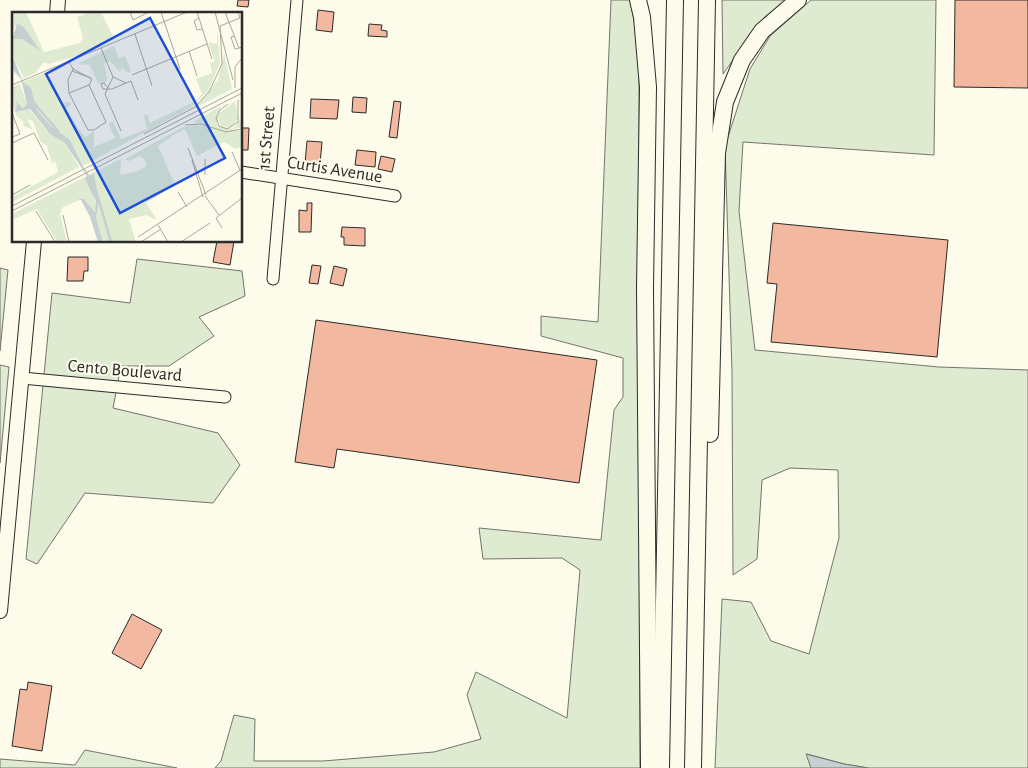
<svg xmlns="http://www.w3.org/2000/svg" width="1028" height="768" font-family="'Alegreya Sans',sans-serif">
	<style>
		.green { fill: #deebd1; stroke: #74746e }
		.water { fill: #c7d0d0; stroke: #74746e }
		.building { fill: #f2b8a0; stroke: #2b2b2b }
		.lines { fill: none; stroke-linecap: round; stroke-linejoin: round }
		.minor-casing { stroke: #2b2b2b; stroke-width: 13 }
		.major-casing { stroke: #2b2b2b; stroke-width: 16 }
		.highway-casing { stroke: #2b2b2b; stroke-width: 18 }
		.minor { stroke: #fdfbea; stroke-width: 11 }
		.major { stroke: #fdfbea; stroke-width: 14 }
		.highway { stroke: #fdfbea; stroke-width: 16 }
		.labels { text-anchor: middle; stroke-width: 4; stroke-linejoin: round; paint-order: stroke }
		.street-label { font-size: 18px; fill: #2b2b2b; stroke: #fdfbea }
		.inset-river { fill: none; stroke: #c7d0d0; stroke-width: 2.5 }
		.inset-road { fill: none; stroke: #a9a89e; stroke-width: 1 }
		.view { fill: #1d4ed8; fill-opacity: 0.15; stroke: #1d4ed8; stroke-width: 2.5 }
		.inset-edge { fill: none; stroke: #2b2b2b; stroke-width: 2.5 }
	</style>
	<rect width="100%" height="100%" fill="#fdfbea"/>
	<g class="green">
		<polygon points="611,0 630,0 639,46 640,768 215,768 221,761 234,715 255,719 254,761 323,761 434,752 481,739 467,695 476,672 567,718 580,570 562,558 483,559 479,528 601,540 614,410 623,397 623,358 541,336 541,316 598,322"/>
		<polygon points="722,0 787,0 740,50 723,74"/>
		<polygon points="811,0 936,0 934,155 743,142 739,211 755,350 939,367 1028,370 1028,768 868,768 844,764 807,754 811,768 715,768 722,599 751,602 771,641 809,654 839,538 838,470 790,468 762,480 757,559 733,575 732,372 725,146 750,69 770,36"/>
		<polygon points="137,259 242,271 245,296 199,317 214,336 169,366 121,366 113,408 218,433 240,465 213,503 85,493 37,564 26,559 52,293 130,303"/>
		<polygon points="0,268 8,270 0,351"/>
		<polygon points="0,365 9,367 0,463"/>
		<polygon points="85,750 177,768 0,768 0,759 75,765"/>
	</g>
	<polygon class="water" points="806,754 844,764 868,768 811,768"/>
	<g class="building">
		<polygon points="238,0 249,0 248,7 237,6"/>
		<polygon points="955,0 1028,0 1028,88 954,87"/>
		<polygon points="318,10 334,12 332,32 316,30"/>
		<polygon points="369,24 382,25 381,30 387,31 387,37 368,36"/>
		<polygon points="353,97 367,98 366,113 352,112"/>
		<polygon points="311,99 339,100 337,119 310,118"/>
		<polygon points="394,101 401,102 397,138 389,137"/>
		<polygon points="241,128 249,128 248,150 241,150"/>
		<polygon points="307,141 322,142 320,164 305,163"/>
		<polygon points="357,150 376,152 375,167 355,165"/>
		<polygon points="381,156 395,159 392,172 378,169"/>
		<polygon points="307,203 312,203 311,232 299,232 299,210 307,211"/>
		<polygon points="773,223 948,240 937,357 771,342 777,284 767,283"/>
		<polygon points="342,227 365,228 365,246 344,245 344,237 341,237"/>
		<polygon points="217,241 234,241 230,265 213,262"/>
		<polygon points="68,257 88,257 88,271 84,271 83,281 67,281"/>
		<polygon points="312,265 321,266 318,284 309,283"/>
		<polygon points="334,266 347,269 343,286 330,283"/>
		<polygon points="316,320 597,360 579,483 337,449 334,468 295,462"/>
		<polygon points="132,614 162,630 141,669 112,653"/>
		<polygon points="28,682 52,686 42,751 12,746 20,689 27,690"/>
	</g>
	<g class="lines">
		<g class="minor-casing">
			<g id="minor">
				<polyline points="241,172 395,196"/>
				<polyline points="273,279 297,0"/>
				<polyline points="22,378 225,397"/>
			</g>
		</g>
		<g class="major-casing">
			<g id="major">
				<polyline points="57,14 58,0"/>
				<polyline points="0,611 34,241"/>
			</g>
		</g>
		<g class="highway-casing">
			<g id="highway">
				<polyline points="638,0 642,17 648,87 645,288 649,768"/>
				<polyline points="710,434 717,153 725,102 742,60 762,31 798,0"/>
				<polyline points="661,768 675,0"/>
				<polyline points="693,768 707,0"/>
			</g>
		</g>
		<use href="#minor" class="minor"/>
		<use href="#major" class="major"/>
		<use href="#highway" class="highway"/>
	</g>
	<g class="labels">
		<g class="street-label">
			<text transform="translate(266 138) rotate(-85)" y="6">1st Street</text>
			<text transform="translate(335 169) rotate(9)" y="6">Curtis Avenue</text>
			<text transform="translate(125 370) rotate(5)" y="6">Cento Boulevard</text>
		</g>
	</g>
	<g transform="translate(12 12)">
		<rect width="230" height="230" fill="#fdfbea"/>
		<path d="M 0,0 L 14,0 L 32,40 L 68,31 L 71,26 L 65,5 L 79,0 L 89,0 L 102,27 L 71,42 L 37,52 L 32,50 L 23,61 L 12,66 L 0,42 L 0,27 L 10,27 L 27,38 L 12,15 L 3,14 L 0,23 ZM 205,16 L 208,51 L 196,79 L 178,96 L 71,154 L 58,128 L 39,114 L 25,98 L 19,76 L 11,70 L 35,60 L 49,91 L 58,90 L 59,93 L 54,96 L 68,119 L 73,125 L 82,119 L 82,135 L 103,126 L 97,112 L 101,109 L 109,127 L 135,117 L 132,104 L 135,102 L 138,111 L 184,89 L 190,82 L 184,67 L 200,61 L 198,51 L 203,49 L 196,30 L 205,32 ZM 102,34 L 107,46 L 113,44 L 119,59 L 116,61 L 110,56 L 108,60 L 98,49 L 92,51 L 95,67 L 93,72 L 86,71 L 78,53 L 65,52 ZM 212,41 L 220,77 L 181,97 L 206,68 ZM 8,72 L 15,92 L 11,96 L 0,85 L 0,75 ZM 0,88 L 5,92 L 4,100 L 17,97 L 34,118 L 52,130 L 67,155 L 0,190 L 0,185 L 46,160 L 43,149 L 40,151 L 35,134 L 28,129 L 21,109 L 15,107 L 21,118 L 10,113 L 12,111 L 4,103 ZM 223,89 L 226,106 L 220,115 L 209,114 L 205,103 ZM 209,94 L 205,113 L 221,117 L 228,106 L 230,115 L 215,119 L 181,110 ZM 183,113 L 230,119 L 230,135 L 223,137 L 212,130 L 185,144 L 173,117 L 163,122 L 146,134 L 163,173 L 134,191 L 145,208 L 134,203 L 117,207 L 124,230 L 91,230 L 84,206 L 87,190 L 84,176 L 78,162 L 109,147 L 108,163 L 126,159 L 135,154 L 132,147 L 128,144 L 117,149 L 113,147 L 171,115 ZM 75,164 L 85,195 L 81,200 L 75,189 L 65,187 L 68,188 L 51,195 L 48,202 L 55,230 L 45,230 L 25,197 L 0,208 L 0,202 Z" fill="#deebd1"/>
		<path d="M 5,12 L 12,15 L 28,39 L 10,27 L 0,27 ZM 0,42 L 11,70 L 19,76 L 25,98 L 39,114 L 58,128 L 71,154 L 77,163 L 82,162 L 87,190 L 84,206 L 91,230 L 86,230 L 78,205 L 69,188 L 64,187 L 72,187 L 83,200 L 84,189 L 73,167 L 75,164 L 52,130 L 38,122 L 18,97 L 3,100 L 5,92 L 0,85 L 11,96 L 15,92 L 9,67 L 0,57 Z" fill="#c7d0d0"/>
		<path class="inset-river" d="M 22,91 L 47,120M 84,178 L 99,230"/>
		<path class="inset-road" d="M 118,0 L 121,8 L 137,0M 149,0 L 168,57M 185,0 L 200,47M 203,0 L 221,68M 213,0 L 227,36 L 230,35M 187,6 L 182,9 L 185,18 L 190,17M 208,14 L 228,6 L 226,0M 123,22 L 140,74M 223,24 L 219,25 L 223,37 L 227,36M 89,36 L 101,65M 177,39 L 185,64M 57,50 L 61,57 L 80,67 L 77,73 L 57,81 L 56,68 L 61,57M 60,59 L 79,66M 120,63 L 195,32M 101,65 L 93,82 L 109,119M 114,71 L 119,69 L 126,88M 0,73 L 175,0M 96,76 L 92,71 L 89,72 L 91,77 L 100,77 L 114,71 L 101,65M 223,76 L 223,55 L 230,46M 57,81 L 76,118 L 82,118 L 94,110 L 77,73M 216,92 L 208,98 L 204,106 L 207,114 L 215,117 L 226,110 L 226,88M 0,101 L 8,122 L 0,125M 173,113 L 189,112 L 214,120 L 230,117M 132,122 L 183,95 L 197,80 L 210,52 L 208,14M 0,131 L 22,121 L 36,148M 176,136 L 194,183M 220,140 L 228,158M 180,148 L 191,185M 193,163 L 193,147M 166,180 L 175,195M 0,183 L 18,173M 193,184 L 207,203M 0,194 L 230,76M 0,199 L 230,81M 24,199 L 43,230M 51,203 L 57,230M 146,213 L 156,230M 210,216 L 204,206 L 230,186M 126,225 L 230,157M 129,230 L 149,217M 169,230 L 198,211"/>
		<path class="view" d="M 138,6 L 213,146 L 108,201 L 34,62 Z"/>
		<rect width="230" height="230" class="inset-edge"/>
	</g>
</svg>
